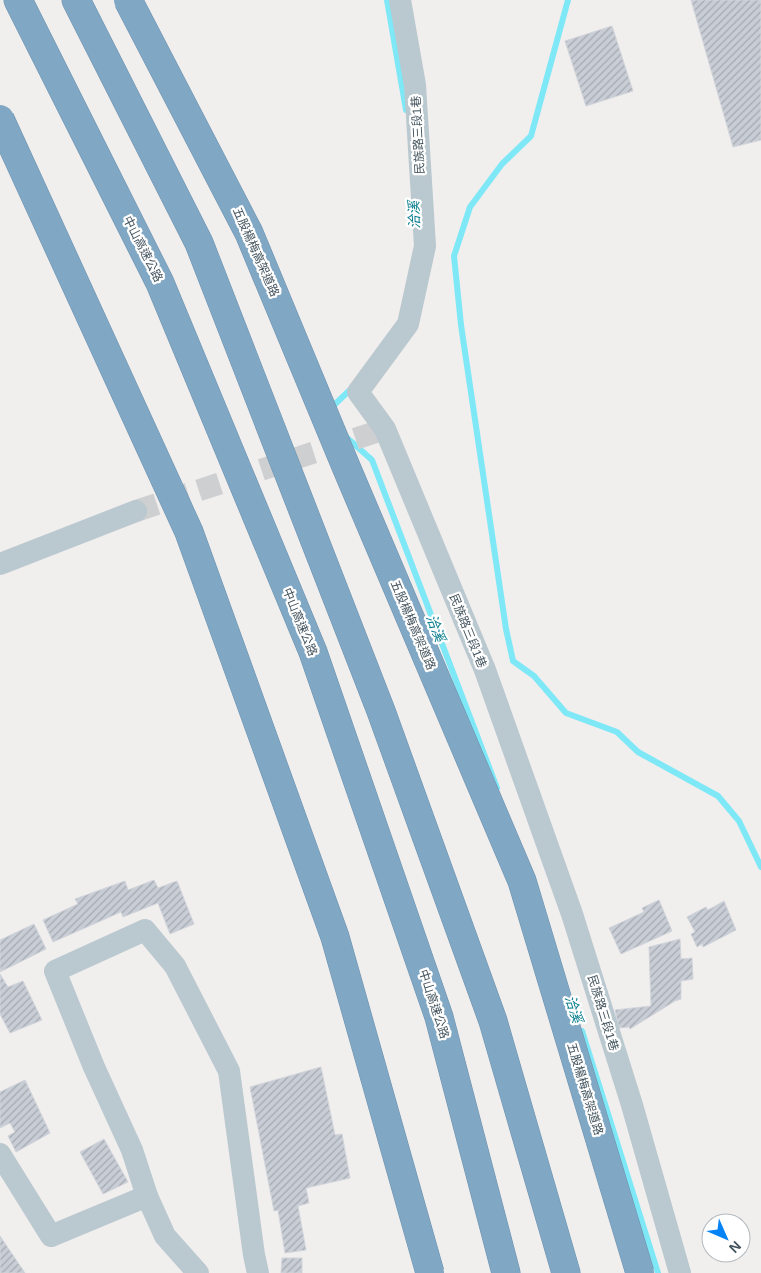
<svg xmlns="http://www.w3.org/2000/svg" width="761" height="1273" font-family="Helvetica,'Noto Sans TC',sans-serif">
	<style>
		.lines { fill: none; stroke-linecap: round; stroke-linejoin: round }
		.stream { stroke: #7fe8f6; stroke-width: 6 }
		.building { fill: url(#building-hatch); stroke: #d1d5db }
		.minor-tunnel { stroke: #cecfd1; stroke-width: 22; stroke-dasharray: 22 11; stroke-linecap: butt }
		.highway-casing { stroke: #6b92af; stroke-width: 29 }
		.minor { stroke: #bac8cf; stroke-width: 22 }
		.highway { stroke: #80a7c3; stroke-width: 28 }
		.highway-bridge-casing { stroke: #6b92af; stroke-width: 29; stroke-linecap: butt }
		.highway-bridge { stroke: #80a7c3; stroke-width: 28 }
		.labels { text-anchor: middle; stroke-width: 4.5; stroke-linejoin: round; paint-order: stroke }
		.street-label { font-size: 12px; fill: #44545e; stroke: #fff }
		.water-label { font-size: 14px; font-style: italic; fill: #047c8c; stroke: #fff }
	</style>
	<defs>
		<pattern id="building-hatch" width="6" height="6" patternUnits="userSpaceOnUse" patternTransform="scale(1.25)"><rect width="6" height="6" fill="#c9cdd5"/><path d="M-1 1l2-2M0 6l6-6M5 7l2-2" fill="none" stroke="#a5a9b0"/></pattern>
	</defs>
	<rect width="100%" height="100%" fill="#f1eeee"/>
	<g class="lines">
		<g class="stream">
			<polyline points="387,0 406,110"/>
			<polyline points="568,0 531,136 502,164 470,207 454,256 461,325 506,629 513,661 534,676 566,713 617,732 638,752 718,796 739,821 761,867"/>
			<polyline points="334,412 333,406 352,388"/>
			<polyline points="345,436 372,460 497,788"/>
			<polyline points="582,1031 658,1273"/>
		</g>
	</g>
	<g class="building">
		<polygon points="691,0 761,0 761,140 733,147"/>
		<polygon points="612,26 633,91 586,106 565,41"/>
		<polygon points="154,880 158,888 177,881 194,924 170,934 158,903 123,917 121,912 53,942 43,920 78,904 75,899 125,881 128,890"/>
		<polygon points="659,900 672,931 621,954 609,928 644,912 642,908"/>
		<polygon points="724,901 736,930 703,947 702,944 697,947 691,934 695,932 687,917 706,907 708,910"/>
		<polygon points="34,924 46,949 0,972 0,940"/>
		<polygon points="680,939 681,959 692,958 693,979 681,981 681,999 675,1001 630,1029 629,1027 619,1028 615,1010 651,1006 649,947"/>
		<polygon points="0,974 8,987 23,981 42,1020 10,1033 0,1014"/>
		<polygon points="321,1067 335,1135 342,1134 350,1178 306,1188 309,1203 298,1206 306,1250 285,1253 278,1210 274,1211 250,1087"/>
		<polygon points="25,1080 50,1133 16,1152 8,1136 15,1132 10,1123 0,1128 0,1092"/>
		<polygon points="104,1139 128,1182 103,1194 80,1152"/>
		<polygon points="0,1236 25,1273 0,1273"/>
		<polygon points="282,1258 302,1258 302,1273 281,1273"/>
	</g>
	<g class="lines">
		<polyline class="minor-tunnel" points="136,511 385,429"/>
		<g class="highway-casing">
			<g id="highway">
				<polyline points="18,0 160,283 313,652 439,1017 506,1273"/>
				<polyline points="76,0 199,243 381,711 493,1021 566,1273"/>
			</g>
		</g>
		<g class="minor">
			<polyline points="400,0 415,85 425,246 408,324 358,392 385,429 485,670 572,914 632,1105 680,1273"/>
			<polyline points="0,564 136,511"/>
			<polyline points="0,1154 51,1236 147,1196"/>
			<polyline points="198,1273 165,1236 147,1196 132,1150 94,1067 55,971 145,930 175,966 229,1071 254,1255 258,1273"/>
		</g>
		<use href="#highway" class="highway"/>
		<g class="highway-bridge-casing">
			<g id="highway-bridge">
				<polyline points="128,0 249,233 347,469 522,881 640,1273"/>
				<polyline points="0,119 189,532 335,937 430,1273"/>
			</g>
		</g>
		<use href="#highway-bridge" class="highway-bridge"/>
	</g>
	<g class="labels">
		<g class="street-label">
			<text transform="translate(418 135) rotate(-93)" y="4">民族路三段1巷</text>
			<text transform="translate(143 249) rotate(63)" y="4">中山高速公路</text>
			<text transform="translate(256 252) rotate(66)" y="4">五股楊梅高架道路</text>
			<text transform="translate(300 622) rotate(68)" y="4">中山高速公路</text>
			<text transform="translate(413 625) rotate(67)" y="4">五股楊梅高架道路</text>
			<text transform="translate(468 631) rotate(68)" y="4">民族路三段1巷</text>
			<text transform="translate(434 1004) rotate(72)" y="4">中山高速公路</text>
			<text transform="translate(603 1013) rotate(73)" y="4">民族路三段1巷</text>
			<text transform="translate(585 1089) rotate(73)" y="4">五股楊梅高架道路</text>
		</g>
		<g class="water-label">
			<text transform="translate(414 215) rotate(-92)" y="5">洽溪</text>
			<text transform="translate(436 628) rotate(69)" y="5">洽溪</text>
			<text transform="translate(574 1009) rotate(72)" y="5">洽溪</text>
		</g>
	</g>
	<g transform="translate(726 1238) rotate(135)"><circle r="24" fill="#ffffff" stroke="#b4bbbf"/>
	<path d="M0-4L9 19L0 12L-9 19Z" fill="#0483f5"/>
	<text y="-8" font-size="14" font-weight="bold" text-anchor="middle" fill="#44545e">N</text>
	</g>
</svg>
